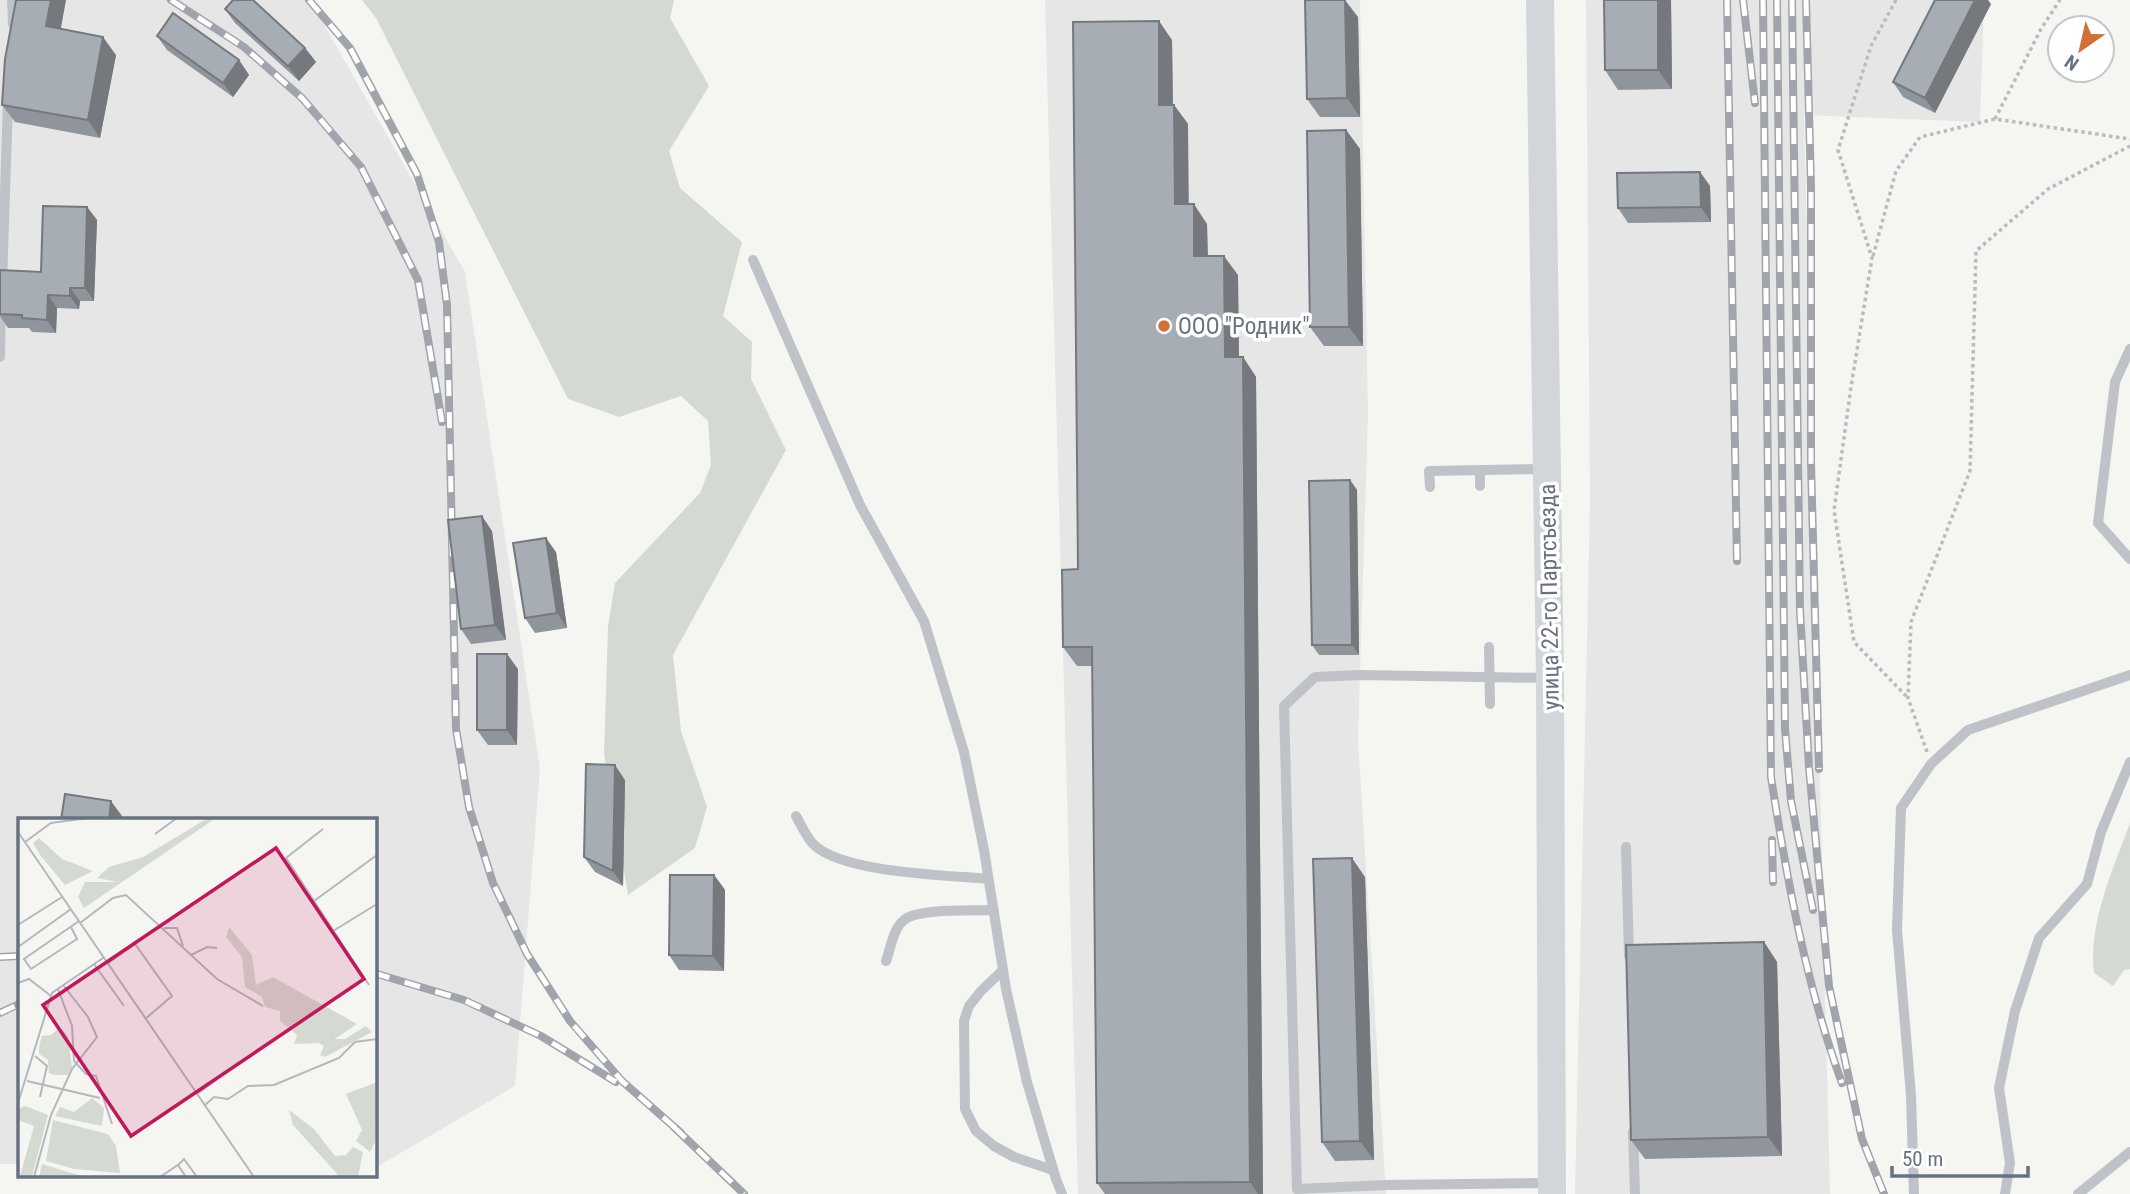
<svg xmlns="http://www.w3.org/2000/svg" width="2130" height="1194" font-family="'Roboto Condensed',sans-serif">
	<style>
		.built { fill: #e6e6e6 }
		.green { fill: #d4dad2 }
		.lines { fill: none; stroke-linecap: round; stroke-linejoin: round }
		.path { stroke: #b9bbbe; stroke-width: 3.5; stroke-dasharray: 3.5 3.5; stroke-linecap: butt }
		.lane { stroke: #bfc2c6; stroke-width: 10 }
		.secondary { stroke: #d2d5da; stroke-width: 28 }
		.rail-casing { stroke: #a1a5ab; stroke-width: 8 }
		.rail { stroke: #fff; stroke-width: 5; stroke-dasharray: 16; stroke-linecap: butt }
		.wall { fill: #90959b }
		.shaded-wall { fill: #75797e }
		.building { fill: #a7adb4; stroke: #75797e; stroke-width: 2 }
		.poi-dot { fill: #d27035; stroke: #fff; stroke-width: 2.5 }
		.labels { text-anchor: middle; stroke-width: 7; stroke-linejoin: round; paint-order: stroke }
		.poi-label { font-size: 23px; fill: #677180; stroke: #fff; text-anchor: start }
		.street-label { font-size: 23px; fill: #677180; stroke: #fff }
		.inset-road { fill: none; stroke: #b4b8bd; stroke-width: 2 }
		.view { fill: #c2185b; fill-opacity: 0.15; stroke: #c2185b; stroke-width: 3.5 }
		.inset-edge { fill: none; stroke: #677180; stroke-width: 3.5 }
	</style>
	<rect width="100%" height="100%" fill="#f5f5f2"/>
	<g class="built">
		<polygon points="0,0 310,0 465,272 540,769 515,1086 375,1168 374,820 19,820 19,1164 0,1164"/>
		<polygon points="1045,0 1360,0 1368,413 1358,739 1386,1194 1078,1194"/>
		<polygon points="1586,0 1984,0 1980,122 1804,115 1830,1194 1575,1194 1590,501"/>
	</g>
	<g class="green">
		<polygon points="362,0 674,0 670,18 709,86 669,151 680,188 742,242 723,316 752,342 751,379 786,450 673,655 681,731 707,807 695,848 628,895 604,754 608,626 615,583 700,493 711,465 708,421 681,396 619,417 568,399 376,18"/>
		<path d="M 2130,823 L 2130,969 L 2124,970 L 2113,986 L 2094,973 C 2088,924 2113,869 2130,823 Z"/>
	</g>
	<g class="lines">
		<g class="path">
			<polyline points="1896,0 1871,46 1838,150 1872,258 1851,387 1834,510 1854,642 1908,698"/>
			<polyline points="1995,119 2041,29 2060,0"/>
			<polyline points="1873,256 1896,171 1920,137 1995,119 2130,139"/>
			<polyline points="1927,752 1908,698 1911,622 1970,471 1976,251 2048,189 2130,146"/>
		</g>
		<g class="lane">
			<polyline points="12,0 13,24"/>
			<polyline points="753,260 860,505 924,621 964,752 984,850 1006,989 1027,1082 1056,1179 1062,1194"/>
			<polyline points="2,283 8,102"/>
			<polyline points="2130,349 2115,382 2098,523 2130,559"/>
			<polyline points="0,357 1,305"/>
			<polyline points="1480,470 1480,486"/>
			<polyline points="1430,487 1429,471 1543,469"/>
			<polyline points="1489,647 1490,704"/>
			<polyline points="1549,678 1360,675 1315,677 1284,706 1297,1189 1386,1185 1550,1183"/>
			<path d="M 796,816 C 801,825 806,836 813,844 C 842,873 945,875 988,879"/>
			<polyline points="1626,847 1629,956"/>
			<path d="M 886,961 C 891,947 893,929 904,920 C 917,908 973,911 992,910"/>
			<polyline points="1003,970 981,991 969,1006 964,1021 965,1109 976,1131 994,1146 1014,1157 1053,1170"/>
			<polyline points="1633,1132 1635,1194"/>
			<polyline points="1914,1194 1911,1095 1897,930 1901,808 1931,764 1968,730 2130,675"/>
			<polyline points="2005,1194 2010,1163 1999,1088 2015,1011 2039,938 2087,884 2101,832 2130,762"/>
			<polyline points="2078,1194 2130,1152"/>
		</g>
		<polyline class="secondary" points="1540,0 1550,678 1552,1194"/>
		<g class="rail-casing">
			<g id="rail">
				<polyline points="171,0 244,47 302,98 361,167 418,280 442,422"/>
				<polyline points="309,0 350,48 417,174 439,242 447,305 456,729 469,807 493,883 527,954 570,1021 622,1081 681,1133"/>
				<polyline points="1727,0 1737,561"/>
				<polyline points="1743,0 1755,103"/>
				<path d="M 1763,0 L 1771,777 C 1787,880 1806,985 1842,1083"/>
				<polyline points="1777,0 1785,729 1791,801 1813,910"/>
				<polyline points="1792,0 1800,611 1809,767 1829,986 1862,1139 1884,1194"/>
				<polyline points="1806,0 1811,187 1811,462 1819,769"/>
				<polyline points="1772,840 1773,882"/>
				<polyline points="0,957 19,956"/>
				<polyline points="374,973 464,1000 541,1036 616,1082"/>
				<polyline points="0,1013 19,1004"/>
				<polyline points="674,1127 744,1194"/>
			</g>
		</g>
		<use href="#rail" class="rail"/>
	</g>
	<g class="wall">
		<polygon points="1604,0 1671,0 1672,89 1618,90 1605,70"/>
		<polygon points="1991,4 1935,113 1903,97 1893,82"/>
		<polygon points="225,9 305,48 316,62 299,81 235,23"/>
		<polygon points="1358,17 1360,117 1320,117 1307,99"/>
		<polygon points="61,29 116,55 100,138 15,122 2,105"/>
		<polygon points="157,36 239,60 249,75 233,97 167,50"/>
		<polygon points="1172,40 1173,105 1174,105 1188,124 1188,204 1207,224 1208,256 1238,275 1239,357 1243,357 1256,377 1263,1194 1105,1194 1097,1183 1092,666 1077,666 1063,647"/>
		<polygon points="1346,130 1360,149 1363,346 1324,346 1310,327"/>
		<polygon points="1700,172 1710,186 1711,222 1628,223 1618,208"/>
		<polygon points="87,207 97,220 94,301 80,301 79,309 57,308 56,333 32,332 29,328 8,328 0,316 0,270 41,272"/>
		<polygon points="1350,480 1357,490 1359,655 1319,655 1312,645"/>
		<polygon points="492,531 506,640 471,644 461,629"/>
		<polygon points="556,552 567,628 535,633 525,618"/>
		<polygon points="518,669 517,745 488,745 477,730"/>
		<polygon points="625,780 623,886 595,872 584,857"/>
		<polygon points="714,875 725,890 724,971 679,970 669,955"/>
		<polygon points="1365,877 1374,1160 1335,1161 1322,1142"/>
		<polygon points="1764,942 1777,962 1782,1156 1645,1159 1631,1140"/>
	</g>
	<g class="shaded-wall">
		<polygon points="51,0 66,0 58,44 46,26"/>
		<polygon points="1345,0 1358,17 1360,117 1347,98"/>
		<polygon points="1658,0 1671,0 1672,89 1658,70"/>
		<polygon points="1975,0 1988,0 1991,4 1935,113 1925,98"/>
		<polygon points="1159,21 1172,40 1173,125 1159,105"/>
		<polygon points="103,37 116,55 100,138 88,120"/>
		<polygon points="305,48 316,62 299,81 288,66"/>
		<polygon points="239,60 249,75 233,97 223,83"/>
		<polygon points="1174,105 1188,124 1189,224 1175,204"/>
		<polygon points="1346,130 1360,149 1363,346 1349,327"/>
		<polygon points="1700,172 1710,186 1711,222 1701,207"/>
		<polygon points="1194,204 1207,224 1208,276 1194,256"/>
		<polygon points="87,207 97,220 94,301 85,288"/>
		<polygon points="1224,256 1238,275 1239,377 1225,357"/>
		<polygon points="70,288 80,301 79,309 70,296"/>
		<polygon points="48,295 57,308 56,333 47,320"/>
		<polygon points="1243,357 1256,377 1263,1194 1258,1194 1250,1182"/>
		<polygon points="1350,480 1357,490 1359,655 1352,645"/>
		<polygon points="482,516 492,531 506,640 495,625"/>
		<polygon points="546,538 556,552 567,628 557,613"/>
		<polygon points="507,654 518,669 517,745 507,730"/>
		<polygon points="615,765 625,780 623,886 613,871"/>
		<polygon points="111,801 122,816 121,820 109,820"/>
		<polygon points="1352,858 1365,877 1374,1160 1360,1141"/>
		<polygon points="714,875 725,890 724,971 713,956"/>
		<polygon points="1764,942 1777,962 1782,1156 1768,1137"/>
	</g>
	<g class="building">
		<polygon points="16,0 51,0 46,26 103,37 88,120 2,105 5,59"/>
		<polygon points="233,0 253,0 305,48 288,66 225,9"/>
		<polygon points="1305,0 1345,0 1347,98 1307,99"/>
		<polygon points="1604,0 1658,0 1658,70 1605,70"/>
		<polygon points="1935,0 1975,0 1925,98 1893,82"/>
		<polygon points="173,13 239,60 223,83 157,36"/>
		<polygon points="1159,21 1159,105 1174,105 1175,204 1194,204 1194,256 1224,256 1225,357 1243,357 1250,1182 1097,1183 1092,647 1063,647 1062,570 1078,569 1073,22"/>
		<polygon points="1346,130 1349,327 1310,327 1307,131"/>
		<polygon points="1700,172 1701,207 1618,208 1617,173"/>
		<polygon points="43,206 87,207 85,288 70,288 70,296 48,295 47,320 22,318 22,315 0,314 0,270 41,272"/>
		<polygon points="1350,480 1352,645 1312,645 1309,481"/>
		<polygon points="482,516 495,625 461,629 448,520"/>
		<polygon points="546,538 557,613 525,618 513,543"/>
		<rect x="477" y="654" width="30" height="76"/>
		<polygon points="586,764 615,765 613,871 584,857"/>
		<polygon points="65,794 111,801 109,820 90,818 89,820 61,820"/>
		<polygon points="1352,858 1360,1141 1322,1142 1313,859"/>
		<polygon points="670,875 714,875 713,956 669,955"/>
		<polygon points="1764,942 1768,1137 1631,1140 1626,945"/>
	</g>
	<circle class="poi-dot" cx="1164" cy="326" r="7"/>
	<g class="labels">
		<g class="poi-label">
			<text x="1178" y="334">ООО "Родник"</text>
		</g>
		<g class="street-label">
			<text transform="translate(1549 597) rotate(-91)" y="8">улица 22-го Партсъезда</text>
		</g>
	</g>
	<g transform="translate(18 818)">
		<rect width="359" height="359" fill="#f5f5f2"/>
		<path d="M 190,0 L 198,0 L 66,90 L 60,79 L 67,64 L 100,64 L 79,60 L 91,49 L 125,39 ZM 21,20 L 44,41 L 75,53 L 47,67 L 22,37 L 15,25 ZM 211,109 L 234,137 L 238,167 L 255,159 L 339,206 L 317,221 L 327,221 L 348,208 L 354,214 L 307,239 L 302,237 L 306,228 L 301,225 L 276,226 L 279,217 L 262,203 L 262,193 L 247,189 L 244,179 L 227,169 L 224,139 L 208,119 ZM 42,209 L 50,218 L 54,250 L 50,257 L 36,257 L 31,255 L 30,242 L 21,236 L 21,228 L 24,218 L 33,217 ZM 359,264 L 357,324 L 352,334 L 338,323 L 344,312 L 328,276 ZM 74,280 L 86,290 L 84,308 L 37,298 L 42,289 L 56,294 ZM 7,288 L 30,297 L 14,359 L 2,358 L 16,308 L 0,302 L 0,291 ZM 271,292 L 296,311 L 317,338 L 328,337 L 335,329 L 345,334 L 340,359 L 322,359 L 275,307 ZM 35,302 L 90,316 L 98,328 L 102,355 L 56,351 L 28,343 ZM 24,346 L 60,357 L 76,359 L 21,359 Z" fill="#d4dad2"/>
		<path class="inset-road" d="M 305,11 L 268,40 L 351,167M 0,14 L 236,359M 137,16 L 159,0M 7,24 L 33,5 L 70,0M 296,83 L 359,37M 62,105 L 95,80 L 108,77 L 199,161 L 245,188M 0,107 L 44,79M 53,109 L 59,121 L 13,151 L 6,141 L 61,103M 146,110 L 159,110 L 165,128M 315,113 L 359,86M 0,129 L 53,91M 173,137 L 189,129 L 199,130M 76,146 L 106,188M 89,146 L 117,126 L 154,178 L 127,201M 0,165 L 11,161 L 33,178M 40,171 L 54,208 L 56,243 L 68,256 L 78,258 L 94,306M 17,238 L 29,248 L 22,279M 9,263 L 82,280M 179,276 L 198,262M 0,285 L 34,175 L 85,140M 186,288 L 196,279 L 210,281 L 230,268 L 256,267 L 321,240 L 337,224 L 359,221M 160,347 L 166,341 L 179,359M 16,359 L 33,297 L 54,251 L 79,219 L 70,199 L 45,167M 142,359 L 160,347 L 168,359"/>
		<path class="view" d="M 258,30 L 346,161 L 113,318 L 25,187 Z"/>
		<rect width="359" height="359" class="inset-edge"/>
	</g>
	<g transform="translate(2081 49) rotate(214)"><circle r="33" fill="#ffffff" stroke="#c2c6cc" stroke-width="2"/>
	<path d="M0-5L12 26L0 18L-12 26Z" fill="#d27035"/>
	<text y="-10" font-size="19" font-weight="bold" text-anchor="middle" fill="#677180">N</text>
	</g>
	<path d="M1892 1166v10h136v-10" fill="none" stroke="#677180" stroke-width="3.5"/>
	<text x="1902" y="1166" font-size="21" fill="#677180" stroke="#ffffff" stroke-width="5" paint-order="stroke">50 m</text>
</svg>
